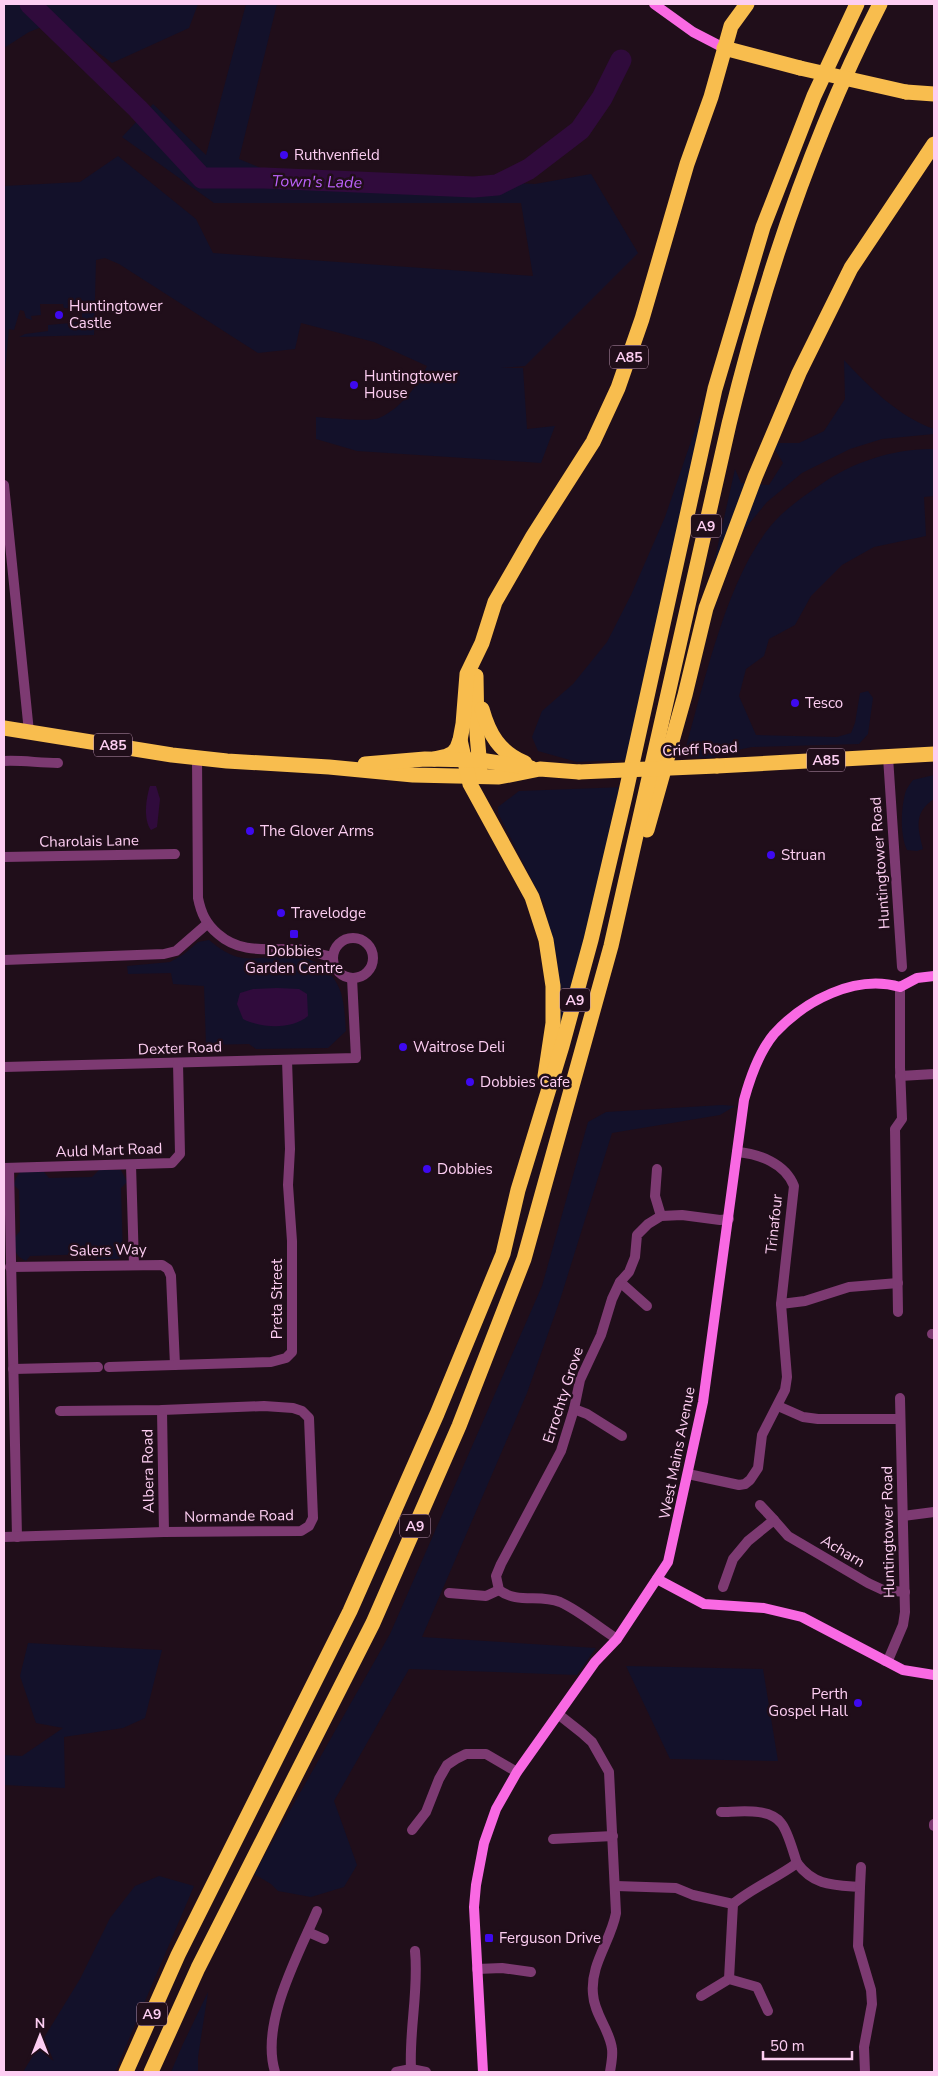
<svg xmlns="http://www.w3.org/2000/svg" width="938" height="2076" font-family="'Nunito Sans',sans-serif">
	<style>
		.green { fill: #13112a }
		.water { fill: #300b3c }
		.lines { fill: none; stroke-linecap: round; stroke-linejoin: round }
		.river { stroke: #300b3c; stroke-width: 21 }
		.street { stroke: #7d3a72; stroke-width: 10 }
		.secondary { stroke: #f969e3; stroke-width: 10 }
		.highway { stroke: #f8bd4e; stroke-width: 15 }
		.highway-bridge { stroke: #f8bd4e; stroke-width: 15 }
		.poi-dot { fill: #3e09ef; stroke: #200e1a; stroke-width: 2 }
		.labels { text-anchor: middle; stroke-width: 5; stroke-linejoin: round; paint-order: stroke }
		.shield { fill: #200e1a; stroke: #bb94b1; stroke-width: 1 }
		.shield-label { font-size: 14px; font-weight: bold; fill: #fdcef2 }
		.poi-label { font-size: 15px; fill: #fdcef2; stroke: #200e1a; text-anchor: start }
		.street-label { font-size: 15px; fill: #fdcef2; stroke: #200e1a }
		.water-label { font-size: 16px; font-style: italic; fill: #bb61f9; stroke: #200e1a }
	</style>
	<rect width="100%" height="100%" fill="#200e1a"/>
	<g class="green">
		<polygon points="4,4 198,4 189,28 112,63 57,21 29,32 4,48"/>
		<path d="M 246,4 L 277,4 L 239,159 L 261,168 L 535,184 L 591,174 L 638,253 L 525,366 L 501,368 L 523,368 L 527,429 L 555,426 L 541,463 L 357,451 L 316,439 L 316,417 C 328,418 371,422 379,418 C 400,409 418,386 427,366 L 374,342 L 301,323 L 295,349 L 258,353 L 119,264 L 105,258 L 96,260 L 94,335 L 19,337 L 25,334 L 48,331 L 48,325 L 82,322 L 82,309 L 64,308 L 63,304 L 40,304 L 41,315 L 31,316 L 32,320 L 26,318 L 24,311 L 20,310 L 14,330 L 9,329 L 4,381 L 4,186 L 80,182 L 118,156 L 196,219 L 213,253 L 533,276 L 521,203 L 214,203 L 122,137 L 153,104 L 206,155 Z"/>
		<polygon points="721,354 628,760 577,762 538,751 532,737 542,711 573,684 607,642 631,595 665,517"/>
		<path d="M 844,360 C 870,388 898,416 934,429 L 934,434 L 882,439 L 850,449 L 802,473 L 767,502 L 743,531 L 689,674 L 735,469 L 741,483 L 769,485 L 783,463 L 771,443 L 799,443 L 824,431 L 845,399 Z"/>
		<path d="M 934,449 L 934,496 L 924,497 L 926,536 L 874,547 L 842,565 L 811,596 L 795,625 L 769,639 L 764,656 L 746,669 L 739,696 L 756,735 L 837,737 L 851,733 L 855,723 L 860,693 L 868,691 L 873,698 L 868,734 L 859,744 L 752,747 L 728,752 L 711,758 L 683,757 C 704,686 726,575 775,521 C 788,507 805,495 820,485 C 852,462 895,448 934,449 Z"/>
		<path d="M 934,775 L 934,799 C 913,813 918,828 923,849 L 917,851 L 907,850 C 900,835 901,809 905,794 C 906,789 910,784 913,780 Z"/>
		<polygon points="625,787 558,1055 559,985 557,958 549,931 545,906 498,813 498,807 519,791"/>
		<path d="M 209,940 C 219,948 229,956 243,958 C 258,960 276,955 293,956 C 301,956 310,959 318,964 C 344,981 344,1002 346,1031 L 328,1048 L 256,1049 L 249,1044 L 206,1045 L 204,986 L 173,984 L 171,973 L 128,974 L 127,966 L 170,962 L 184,954 L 198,942 Z"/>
		<polygon points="722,1105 735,1106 720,1115 612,1133 560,1300 527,1393 422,1637 596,1648 577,1675 409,1669 334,1801 357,1865 344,1887 311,1897 278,1891 271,1884 254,1874 390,1634 542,1286 588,1122 606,1112"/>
		<polygon points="99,1170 121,1170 127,1182 121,1188 123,1256 118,1259 97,1259 92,1254 30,1256 26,1261 19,1257 15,1251 15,1237 20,1231 19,1190 14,1185 16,1178 20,1172 44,1172 49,1178 92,1177"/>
		<polygon points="28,1643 162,1650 145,1718 123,1728 64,1737 65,1788 4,1785 4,1755 22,1756 63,1728 36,1723 20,1676"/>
		<polygon points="626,1666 763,1669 778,1761 670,1759"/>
		<polygon points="159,1876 194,1886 115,2072 23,2072 80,1979 110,1918 135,1886"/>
		<polygon points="208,1992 198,2057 198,2072 171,2072 182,2046"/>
	</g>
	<g class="water">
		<path d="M 150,786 L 156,786 L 160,799 L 157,827 L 151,830 C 143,820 146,798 150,786 Z"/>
		<path d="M 277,988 L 299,989 L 307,994 L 308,1016 C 292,1030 261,1028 243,1019 L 237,1004 L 240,993 L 253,989 Z"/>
	</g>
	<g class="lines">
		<polyline class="river" points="30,4 138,109 202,178 264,178 474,187 497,185 529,169 580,130 602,98 621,60"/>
		<g class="street">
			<polyline points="4,485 29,732"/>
			<path d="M 197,757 L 198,898 C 201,913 206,924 218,934 C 244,957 275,946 306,950 C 315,952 323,955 332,957"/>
			<polyline points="888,757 902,967"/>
			<path d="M 4,761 C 22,760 39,763 58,763"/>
			<polyline points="4,857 175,854"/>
			<circle cx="353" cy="958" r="20"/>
			<polyline points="4,960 164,954 176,951 207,924"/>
			<polyline points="4,1067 356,1058 352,978"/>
			<polyline points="900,1076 934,1074"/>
			<polyline points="131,1165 134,1265"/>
			<polyline points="4,1168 172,1163 180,1154 178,1063"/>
			<polyline points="9,1168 17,1537"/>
			<polyline points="657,1169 655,1196 661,1216"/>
			<polyline points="10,1267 162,1265 168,1269 171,1276 175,1365"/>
			<polyline points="620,1282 647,1306"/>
			<polyline points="781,1304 805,1301 849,1287 898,1283"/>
			<polyline points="898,1312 895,1129 902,1119 900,1067 900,987"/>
			<polyline points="932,1334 934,1334"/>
			<polyline points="109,1367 271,1362 286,1358 292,1352 292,1241 288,1185 290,1149 287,1060"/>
			<polyline points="13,1369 98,1367"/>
			<polyline points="778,1406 803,1417 818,1419 900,1419"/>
			<polyline points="574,1409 587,1414 622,1436"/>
			<polyline points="162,1410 164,1532"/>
			<path d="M 688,1474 L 739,1485 L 745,1484 L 750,1480 L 758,1468 L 762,1435 L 785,1390 L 787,1377 L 781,1304 L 794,1186 C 785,1163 759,1154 737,1152"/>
			<polyline points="760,1505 774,1520"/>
			<polyline points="903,1516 934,1512"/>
			<polyline points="4,1537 164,1532 301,1531 309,1526 313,1518 309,1418 302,1411 293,1408 264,1406 162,1410 60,1411"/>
			<polyline points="723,1587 733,1559 748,1541 774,1520 788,1536 868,1583 883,1590 905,1592"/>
			<polyline points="449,1593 486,1596 499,1590"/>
			<path d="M 617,1639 C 598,1627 580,1611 560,1602 C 539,1594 517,1604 499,1590 L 496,1576 L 501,1564 L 561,1451 L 574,1409 L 580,1380 L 601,1335 L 612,1299 L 620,1282 L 629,1272 L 635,1257 L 637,1235 L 648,1224 L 661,1216 L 682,1215 L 720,1220 L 729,1219"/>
			<polyline points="885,1661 889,1658 903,1625 905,1612 900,1398"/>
			<path d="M 558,1714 L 582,1733 L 592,1742 L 609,1772 L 616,1913 C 611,1941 590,1964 593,1994 C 594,2014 610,2030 612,2049 C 613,2056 611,2065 610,2072"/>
			<path d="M 721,1812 C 738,1812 769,1807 781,1823 C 788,1831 793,1852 797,1863"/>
			<polyline points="934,1826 934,1824"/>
			<polyline points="412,1830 426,1812 439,1779 447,1765 456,1759 466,1754 486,1754 517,1772"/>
			<polyline points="553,1839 613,1836"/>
			<path d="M 616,1886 L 676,1888 L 693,1895 L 733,1904 C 752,1888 777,1878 797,1863 C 814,1886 833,1885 860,1887 L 858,1946 L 871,1990 L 872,2004 L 864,2047 L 865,2072"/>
			<polyline points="860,1887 861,1867"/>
			<polyline points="308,1932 324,1939"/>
			<polyline points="477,1969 502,1968 531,1972"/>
			<polyline points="729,1979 733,1904"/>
			<polyline points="701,1996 729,1979 757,1987 768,2011"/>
			<path d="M 411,2069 C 409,2029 419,1990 415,1951"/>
			<path d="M 275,2072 C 260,2023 298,1956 317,1911"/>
			<polyline points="396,2072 411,2069 426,2072"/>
		</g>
		<g class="secondary">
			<polyline points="654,4 693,32 724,48"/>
			<polyline points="657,1579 704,1604 764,1608 802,1617 903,1670 934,1675"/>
			<path d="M 483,2072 L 474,1907 L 476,1885 L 484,1843 L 496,1809 L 517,1772 L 595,1662 L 617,1639 L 668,1562 L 703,1402 L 744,1100 C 750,1078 759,1052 774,1034 C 804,1001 855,974 900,987 L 917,978 L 934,976"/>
		</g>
		<g class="highway">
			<polyline points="724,48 800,68"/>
			<polyline points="906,92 934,94"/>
			<polyline points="476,676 477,734 480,768"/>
			<path d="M 482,709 C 489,734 499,752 525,763"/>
			<polyline points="4,728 172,755 227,761 329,767 413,775 499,777 540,769 579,772"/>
			<polyline points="460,740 470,784 532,897 546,940 553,986 553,1023 545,1076"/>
			<polyline points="434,759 447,756 453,753 457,748 460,740 463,724 467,674 482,643 495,602 533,536 593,442 618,388 642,319 687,164 711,97 731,26 747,4"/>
			<polyline points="365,764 425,759 480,760 531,768"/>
			<polyline points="717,766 934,754"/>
			<polyline points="647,830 685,695 706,608 755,477 799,373 851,268 934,144"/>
			<polyline points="126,2072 178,1955 350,1611 437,1414 503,1254 518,1190 562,1046 591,940 625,796 715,389 763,227 814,96 857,4"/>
			<path d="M 151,2072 L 198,1968 L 373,1623 L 459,1426 L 524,1259 L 611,946 L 729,424 C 764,280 812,136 880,4"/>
		</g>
		<g class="highway-bridge">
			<polyline points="800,68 906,92"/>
			<polyline points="579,772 717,766"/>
		</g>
	</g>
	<g class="poi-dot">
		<circle cx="284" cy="155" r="5"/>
		<circle cx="59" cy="315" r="5"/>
		<circle cx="354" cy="385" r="5"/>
		<circle cx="795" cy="703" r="5"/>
		<circle cx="250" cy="831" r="5"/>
		<circle cx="771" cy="855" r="5"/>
		<circle cx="281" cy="913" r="5"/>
		<rect x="289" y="929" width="10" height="10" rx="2.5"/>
		<circle cx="403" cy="1047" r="5"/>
		<circle cx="470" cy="1082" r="5"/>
		<circle cx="427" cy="1169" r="5"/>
		<circle cx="858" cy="1703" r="5"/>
		<rect x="484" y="1933" width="10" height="10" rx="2.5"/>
	</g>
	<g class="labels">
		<g class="shield">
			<rect x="610" y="345.5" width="38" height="23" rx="4"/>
			<rect x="691" y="514.5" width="30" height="23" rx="4"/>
			<rect x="94" y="733.5" width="38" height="23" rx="4"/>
			<rect x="807" y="748.5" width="38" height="23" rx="4"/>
			<rect x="560" y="988.5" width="30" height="23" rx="4"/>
			<rect x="400" y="1514.5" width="30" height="23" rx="4"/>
			<rect x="137" y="2002.5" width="30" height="23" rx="4"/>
		</g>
		<g class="shield-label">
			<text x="629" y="362">A85</text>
			<text x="706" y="531">A9</text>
			<text x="113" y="750">A85</text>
			<text x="826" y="765">A85</text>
			<text x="575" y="1005">A9</text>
			<text x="415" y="1531">A9</text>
			<text x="152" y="2019">A9</text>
		</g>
		<g class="poi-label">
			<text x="294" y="160">Ruthvenfield</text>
			<text x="69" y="311">Huntingtower<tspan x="69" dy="17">Castle</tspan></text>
			<text x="364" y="381">Huntingtower<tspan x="364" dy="17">House</tspan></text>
			<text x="805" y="708">Tesco</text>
			<text x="260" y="836">The Glover Arms</text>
			<text x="781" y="860">Struan</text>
			<text x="291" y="918">Travelodge</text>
			<text x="294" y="956" text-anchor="middle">Dobbies<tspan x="294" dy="17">Garden Centre</tspan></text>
			<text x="413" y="1052">Waitrose Deli</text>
			<text x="480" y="1087">Dobbies Cafe</text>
			<text x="437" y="1174">Dobbies</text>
			<text x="848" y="1699" text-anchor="end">Perth<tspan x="848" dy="17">Gospel Hall</tspan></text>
			<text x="499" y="1943">Ferguson Drive</text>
		</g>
		<g class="street-label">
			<text transform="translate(700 749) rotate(-3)" y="5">Crieff Road</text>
			<text transform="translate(89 841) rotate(-1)" y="5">Charolais Lane</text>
			<text transform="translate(880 863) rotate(-94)" y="5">Huntingtower Road</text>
			<text transform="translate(180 1048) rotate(-2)" y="5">Dexter Road</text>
			<text transform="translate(109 1150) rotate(-2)" y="5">Auld Mart Road</text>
			<text transform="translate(774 1224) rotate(-84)" y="5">Trinafour</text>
			<text transform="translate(108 1250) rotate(-1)" y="5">Salers Way</text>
			<text transform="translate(277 1299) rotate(-90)" y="5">Preta Street</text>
			<text transform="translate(563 1395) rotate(-72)" y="5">Errochty Grove</text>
			<text transform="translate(677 1453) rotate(-79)" y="5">West Mains Avenue</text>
			<text transform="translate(148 1471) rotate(-91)" y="5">Albera Road</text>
			<text transform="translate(239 1516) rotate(-1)" y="5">Normande Road</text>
			<text transform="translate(888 1532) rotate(-91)" y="5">Huntingtower Road</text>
			<text transform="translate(843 1551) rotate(31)" y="5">Acharn</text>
		</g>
		<g class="water-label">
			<text transform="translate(317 181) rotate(1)" y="6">Town's Lade</text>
		</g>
	</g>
	<rect width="938" height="2076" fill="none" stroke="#fdcef2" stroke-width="10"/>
	<g transform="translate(40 2036)" stroke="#200e1a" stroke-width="4" paint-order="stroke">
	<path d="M0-4L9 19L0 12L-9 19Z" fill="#fdcef2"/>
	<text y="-8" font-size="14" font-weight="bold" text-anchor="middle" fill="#fdcef2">N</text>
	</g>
	<path d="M763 2051v8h89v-8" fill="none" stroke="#fdcef2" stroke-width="2.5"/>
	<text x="770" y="2051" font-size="15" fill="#fdcef2" stroke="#200e1a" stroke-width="4" paint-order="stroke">50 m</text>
</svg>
